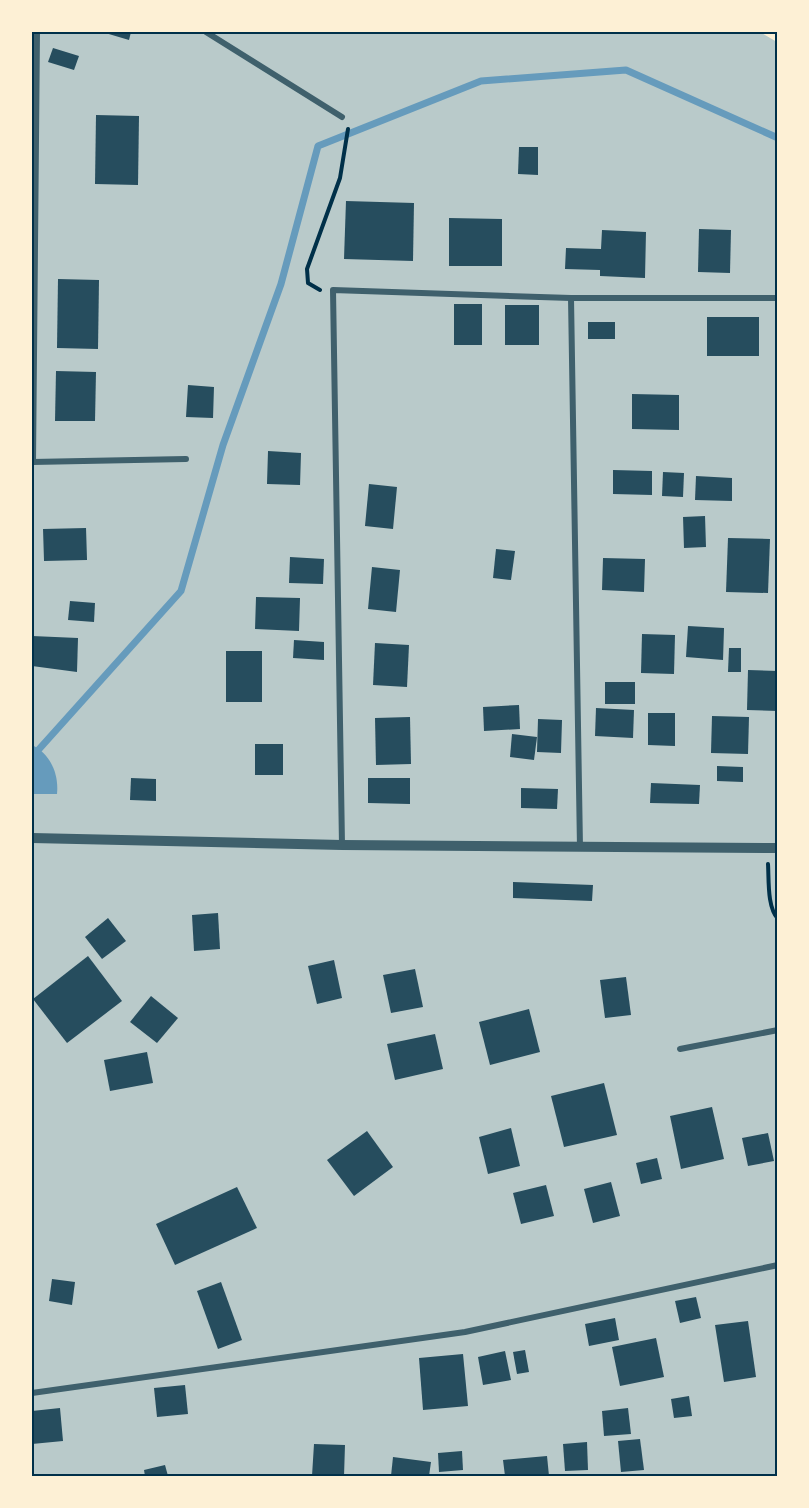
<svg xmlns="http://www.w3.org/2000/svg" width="809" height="1508" font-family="'IBM Plex Sans',sans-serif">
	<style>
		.green { fill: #b9caca }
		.water { fill: #669bbc }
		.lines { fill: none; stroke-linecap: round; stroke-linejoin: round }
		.stream { stroke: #669bbc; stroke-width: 7 }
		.building { fill: #264d5e }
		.path { stroke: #003049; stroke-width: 4 }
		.minor { stroke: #3f606c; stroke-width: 6 }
		.tertiary { stroke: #3f606c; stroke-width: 10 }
		.neatline { fill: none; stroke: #003049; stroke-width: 2 }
	</style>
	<rect width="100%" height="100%" fill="#fdf0d5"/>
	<polygon class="green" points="32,32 760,32 777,42 777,1476 32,1476"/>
	<path class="water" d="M 32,745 C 50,754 59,773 57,794 L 32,794 Z"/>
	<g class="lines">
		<polyline class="stream" points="32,757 181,591 223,445 281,284 318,146 481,81 626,70 778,138"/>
	</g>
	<g class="building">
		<polygon points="102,32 131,32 129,40"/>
		<polygon points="53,48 79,56 74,70 48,62"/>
		<polygon points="96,115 139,116 138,185 95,184"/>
		<polygon points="519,147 538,147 538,175 518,174"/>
		<polygon points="346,201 414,203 413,261 344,259"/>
		<polygon points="449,218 502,219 502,266 449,266"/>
		<polygon points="699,229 731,230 730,273 698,272"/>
		<polygon points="602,230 646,232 645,278 600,276 600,270 565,269 566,248 601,249"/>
		<polygon points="58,279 99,280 98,349 57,348"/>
		<rect x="454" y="304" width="28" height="41"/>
		<rect x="505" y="305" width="34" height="40"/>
		<rect x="707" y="317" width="52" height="39"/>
		<rect x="588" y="322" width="27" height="17"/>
		<polygon points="56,371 96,372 95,421 55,421"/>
		<polygon points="188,385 214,387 213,418 186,417"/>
		<polygon points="632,394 679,395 679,430 632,429"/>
		<polygon points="268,451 301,453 300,485 267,484"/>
		<polygon points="613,470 652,471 652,495 613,494"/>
		<polygon points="663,472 684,473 683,497 662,496"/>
		<polygon points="696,476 732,478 732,501 695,500"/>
		<polygon points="369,484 397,487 393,529 365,526"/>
		<polygon points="705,516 706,547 684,548 683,517"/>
		<polygon points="86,528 87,560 44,561 43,529"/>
		<polygon points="728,538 770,539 768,593 726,592"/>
		<polygon points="496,549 515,551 511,580 493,578"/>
		<polygon points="290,557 324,559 323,584 289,583"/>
		<polygon points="603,558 645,559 644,592 602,590"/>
		<polygon points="372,567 400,570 396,612 368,609"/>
		<polygon points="256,597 300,598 299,631 255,629"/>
		<polygon points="70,601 95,603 94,622 68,620"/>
		<polygon points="688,626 724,628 723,660 686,657"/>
		<polygon points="642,634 675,635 674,674 641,673"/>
		<polygon points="32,636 78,638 77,672 32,666"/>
		<polygon points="294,640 324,642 324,660 293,658"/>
		<polygon points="375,643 409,645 407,687 373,685"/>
		<polygon points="729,648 741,648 741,672 728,672"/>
		<rect x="226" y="651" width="36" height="51"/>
		<polygon points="748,670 778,671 778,711 747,710"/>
		<rect x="605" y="682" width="30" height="22"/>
		<polygon points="519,705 520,729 484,731 483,707"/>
		<polygon points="596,708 634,710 633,738 595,736"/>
		<polygon points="648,713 675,713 675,746 648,745"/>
		<polygon points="712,716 749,717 748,754 711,753"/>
		<polygon points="410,717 411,764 376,765 375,718"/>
		<polygon points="538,719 562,720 561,753 537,752"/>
		<polygon points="512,734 537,737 534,760 510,757"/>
		<rect x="255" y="744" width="28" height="31"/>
		<polygon points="717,766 743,767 743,782 717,781"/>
		<polygon points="131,778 156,779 156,801 130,800"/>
		<polygon points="368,778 410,778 410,804 368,803"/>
		<polygon points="651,783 700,785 699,804 650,803"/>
		<polygon points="521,788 558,789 557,809 521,808"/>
		<polygon points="513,882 593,885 592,901 513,898"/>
		<polygon points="218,913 220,949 194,951 192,915"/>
		<polygon points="108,918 126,941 102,959 85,937"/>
		<polygon points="88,956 122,1001 67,1043 33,999"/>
		<polygon points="334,960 342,998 317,1004 308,966"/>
		<polygon points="415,969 423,1007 391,1013 383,975"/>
		<polygon points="626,977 631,1015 605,1018 600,980"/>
		<polygon points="151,996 178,1018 157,1043 130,1022"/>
		<polygon points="529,1009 540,1052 490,1065 479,1022"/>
		<polygon points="435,1034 443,1069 395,1080 387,1044"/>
		<polygon points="147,1052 153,1083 110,1091 104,1060"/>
		<polygon points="604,1083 617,1135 564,1147 551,1096"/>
		<polygon points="712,1107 724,1159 681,1169 670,1116"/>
		<polygon points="511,1128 520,1166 488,1174 479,1137"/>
		<polygon points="367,1131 393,1167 354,1196 327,1160"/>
		<polygon points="768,1133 774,1161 748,1166 742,1138"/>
		<polygon points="657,1158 662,1179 641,1184 636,1163"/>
		<polygon points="611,1182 620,1216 593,1223 584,1189"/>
		<polygon points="546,1185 554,1216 521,1224 513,1193"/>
		<polygon points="237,1187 257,1228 175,1265 156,1224"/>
		<polygon points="52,1279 75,1282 72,1305 49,1301"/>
		<polygon points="221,1282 242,1340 218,1349 197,1291"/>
		<polygon points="696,1297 701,1318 680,1323 675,1301"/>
		<polygon points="615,1318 619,1340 589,1346 585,1324"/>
		<polygon points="748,1321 756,1377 724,1382 715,1325"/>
		<polygon points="656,1338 664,1377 620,1386 612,1347"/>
		<polygon points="525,1350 529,1372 517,1374 513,1352"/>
		<polygon points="505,1351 511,1380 483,1385 478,1357"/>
		<polygon points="463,1354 468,1406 423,1410 419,1358"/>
		<polygon points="185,1385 188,1414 157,1417 154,1388"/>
		<polygon points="689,1396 692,1416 674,1418 671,1399"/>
		<polygon points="60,1408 63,1441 32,1444 32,1411"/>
		<polygon points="628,1408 631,1434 604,1436 602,1411"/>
		<polygon points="640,1439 644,1470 621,1472 618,1441"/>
		<polygon points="587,1442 588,1470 565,1471 563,1444"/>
		<polygon points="314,1444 345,1445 344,1476 312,1476"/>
		<polygon points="462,1451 463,1470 439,1472 438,1453"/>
		<polygon points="547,1456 549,1476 505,1476 503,1460"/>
		<polygon points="393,1457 431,1462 429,1476 391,1476"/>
		<polygon points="165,1465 168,1476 145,1476 144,1470"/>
	</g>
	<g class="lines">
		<g class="path">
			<polyline points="320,290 308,283 307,269 340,178 348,129"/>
			<path d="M 768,864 C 769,880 767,907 778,919"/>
		</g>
		<g class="minor">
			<polyline points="206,32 342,117"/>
			<polyline points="571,298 580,848"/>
			<polyline points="32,462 186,459"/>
			<polyline points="33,462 37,32"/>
			<polyline points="342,845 333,290 571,298 778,298"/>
			<polyline points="680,1049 778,1030"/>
			<polyline points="32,1393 465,1332 778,1265"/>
		</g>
		<polyline class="tertiary" points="32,838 342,845 778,848"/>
	</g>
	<rect width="809" height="1508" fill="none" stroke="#fdf0d5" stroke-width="66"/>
	<rect x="33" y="33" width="743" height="1442" class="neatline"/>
</svg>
